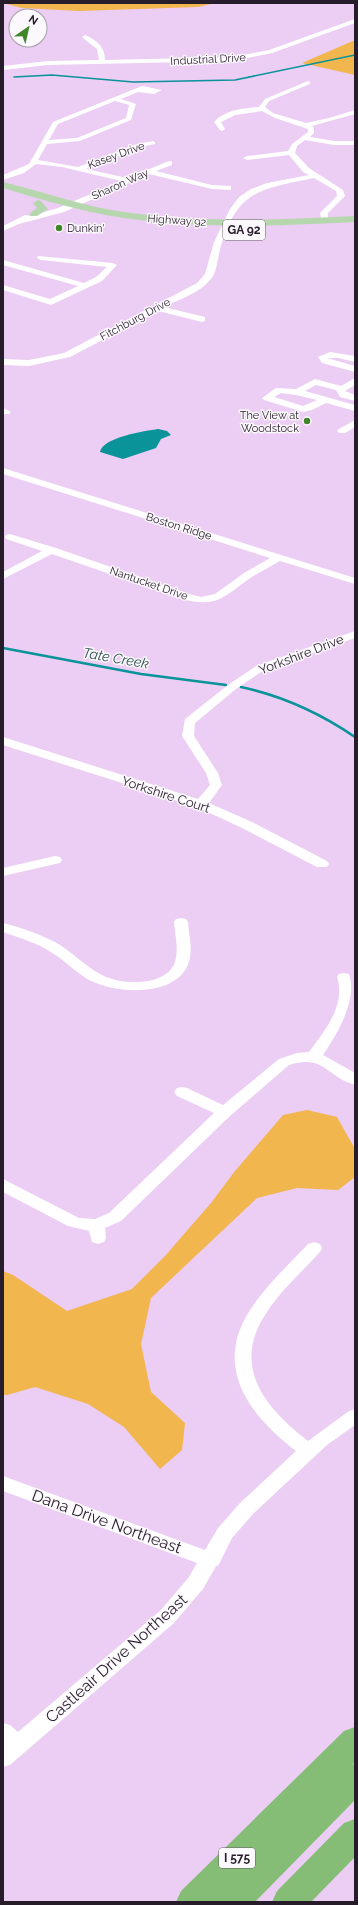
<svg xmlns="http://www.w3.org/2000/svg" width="358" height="1905" font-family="Raleway,sans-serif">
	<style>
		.green { fill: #f1b64d }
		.water { fill: #0a9398 }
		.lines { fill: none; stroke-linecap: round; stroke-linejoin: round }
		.stream-far1 { stroke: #0a9398; stroke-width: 1.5 }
		.stream { stroke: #0a9398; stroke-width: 2.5 }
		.minor { fill: #fff; fill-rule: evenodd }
		.major { fill: #b6d7ad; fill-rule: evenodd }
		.highway { fill: #85bd76; fill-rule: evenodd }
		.poi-dot { fill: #41862b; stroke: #fcf9fd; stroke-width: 1.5 }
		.labels { text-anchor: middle; stroke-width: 3; stroke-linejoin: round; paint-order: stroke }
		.far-street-label { font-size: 11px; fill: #271c2a; stroke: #fcf9fd }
		.far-poi-label { font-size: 11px; fill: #271c2a; stroke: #fcf9fd; text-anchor: start }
		.shield { fill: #fcf9fd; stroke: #675e69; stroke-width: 1 }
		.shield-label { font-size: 12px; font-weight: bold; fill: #271c2a }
		.street-label { font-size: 13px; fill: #271c2a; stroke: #fcf9fd }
		.water-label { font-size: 14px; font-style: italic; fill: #2c4e50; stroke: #fcf9fd }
		.near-street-label { font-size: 16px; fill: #271c2a; stroke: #fcf9fd }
	</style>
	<rect width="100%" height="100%" fill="#eccdf4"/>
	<g class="green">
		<polygon points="3,3 215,3 198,7 79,11 22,8"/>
		<polygon points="355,40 355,75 302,63"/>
		<polygon points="307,1110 337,1117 355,1149 355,1177 338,1190 297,1188 257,1198 151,1298 141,1344 151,1392 185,1423 182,1450 160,1469 124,1427 88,1404 35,1387 7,1395 3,1395 3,1271 13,1275 67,1311 132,1289 165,1256 211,1203 235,1171 283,1115"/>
	</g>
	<path class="water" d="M 158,429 L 167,431 L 171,435 L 161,439 L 156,448 L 123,459 L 100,452 C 103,437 145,431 158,429 Z"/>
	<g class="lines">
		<polyline class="stream-far1" points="14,77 52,75 133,82 235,80 355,55"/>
		<g class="stream">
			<polyline points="3,648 141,674 226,685"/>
			<path d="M 241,687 C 283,696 320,713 355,737"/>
		</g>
		<g class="minor">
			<path d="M 355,19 L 355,23 L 272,53 L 233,61 L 48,65 L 3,70 L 3,66 L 48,61 L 99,60 L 97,49 L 83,38 L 82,37 L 85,35 C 97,40 105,47 105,60 L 233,57 L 269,50 Z"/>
			<path d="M 308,81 L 310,82 L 310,84 L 269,101 L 265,107 L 273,113 L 306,123 L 329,118 L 355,110 L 355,114 L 312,126 L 314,128 L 314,133 L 310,137 L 334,141 L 355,141 L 355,145 L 334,145 L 305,140 L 297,146 L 295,153 L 309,168 L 343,190 L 345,196 L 328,213 L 328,223 L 322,223 L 320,213 L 337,196 L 336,191 L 314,178 C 264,189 239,188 222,243 C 218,253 218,267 213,276 C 203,292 180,299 164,307 L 205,317 L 205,321 L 202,322 L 158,311 L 70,357 L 29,366 L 3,365 L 3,359 L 29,360 L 64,353 L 197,283 L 205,274 L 214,242 L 230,209 L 239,197 L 251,189 L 267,183 L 309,175 L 303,172 L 289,155 L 247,160 L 243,158 L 247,156 L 288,151 L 292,144 L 308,132 L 308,129 L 275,118 L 262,111 L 235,115 L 221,122 L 225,129 L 222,131 L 220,130 L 214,122 C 224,110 243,108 259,107 L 265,99 Z"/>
			<path d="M 142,86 L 162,90 L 154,94 L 138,92 L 121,99 L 136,104 L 131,120 L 80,141 L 47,144 L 38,160 L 78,167 L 137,144 L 153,141 L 155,142 L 155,144 L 140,147 L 86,169 L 127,178 L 169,161 L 172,161 L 172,165 L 156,171 L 212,185 L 231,186 L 231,190 L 212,189 L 149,174 L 64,212 L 19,224 L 3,231 L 3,226 L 25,215 L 31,216 L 58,208 L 121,181 L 62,167 L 36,164 L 24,173 L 3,180 L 3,175 L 29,164 L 53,122 ZM 115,101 L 129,105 L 126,118 L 77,138 L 49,140 L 58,124 Z"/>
			<polygon points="38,256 113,263 117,265 102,281 51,305 3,290 3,285 50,299 78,286 3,265 3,260 84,283 96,277 107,267 41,260 37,258"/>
			<polygon points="330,352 355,356 355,362 338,358 327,358 355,366 355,372 322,363 318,357"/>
			<path d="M 355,378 L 355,385 L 345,391 L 355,395 L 355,401 L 340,397 L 336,390 L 316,385 L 305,391 L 355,405 L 355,411 L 326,403 L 312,410 L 303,412 L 264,400 L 262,398 L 276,388 L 296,389 L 315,379 L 341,386 ZM 281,393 L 296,395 L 317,400 L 303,406 L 274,397 Z"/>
			<polygon points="3,408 11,412 9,414 3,414"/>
			<polygon points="355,420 355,427 345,433 339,433 337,431 339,429"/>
			<path d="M 3,468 L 355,578 L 355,584 L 280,561 C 270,567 260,572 250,578 C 224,597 217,608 182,599 L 52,554 L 3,579 L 3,572 L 42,551 L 6,539 L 5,537 L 6,535 L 10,534 L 56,548 L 189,594 L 201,597 L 215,594 L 244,573 L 270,558 L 3,474 Z"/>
			<polygon points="355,631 355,638 264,670 236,689 195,723 194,736 218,773 222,785 209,803 252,822 327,861 329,864 327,867 317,867 242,828 197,807 3,745 3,737 198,799 210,785 206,773 182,736 185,719 228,685 256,666"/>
			<polygon points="55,856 60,857 62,860 60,863 3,876 3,868"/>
			<path d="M 181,918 L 186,919 L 188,922 C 189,935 193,949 189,962 C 178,996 123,994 96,983 C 80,977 68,963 54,954 C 38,943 20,938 3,932 L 3,923 C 20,927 39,934 55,942 C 73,952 87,969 106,977 C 125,985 167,986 175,962 C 179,949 175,935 174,922 L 176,919 Z"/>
			<path d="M 344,973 L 349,974 C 358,1000 337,1034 323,1055 L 355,1073 L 355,1085 C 326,1077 325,1054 289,1065 L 230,1116 L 121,1221 L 105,1228 L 106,1238 L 104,1242 L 98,1244 L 92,1242 L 89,1231 L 68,1226 L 3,1192 L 3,1179 L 79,1218 L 95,1219 L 109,1213 L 214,1113 L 177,1096 L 174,1092 L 177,1088 L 182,1087 L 187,1088 L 223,1105 L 279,1059 L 297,1053 L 309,1052 C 325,1030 346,1006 337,977 L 339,974 Z"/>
			<path d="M 314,1242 L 320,1244 L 322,1248 L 320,1252 C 302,1272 281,1290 267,1312 C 230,1366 265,1408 308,1441 L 349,1411 L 355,1409 L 355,1425 L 327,1445 L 254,1513 L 232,1538 L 218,1566 L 216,1566 L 203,1589 L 174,1623 L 10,1765 L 3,1767 L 3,1723 L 10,1725 L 18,1732 L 160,1611 L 189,1577 L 197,1563 L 3,1491 L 3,1476 L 205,1550 L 218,1528 L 240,1503 L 296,1451 C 244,1411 210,1361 257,1300 C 272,1280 291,1262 308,1244 Z"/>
		</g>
		<g class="major">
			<path d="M 3,182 C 44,192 82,206 124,212 C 201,223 278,220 355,216 L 355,222 C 278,226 201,229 124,218 C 83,212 43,200 3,188 Z"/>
			<polygon points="38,200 41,201 48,209 37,216 31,216 29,214 37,208 33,203"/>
		</g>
		<g class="highway">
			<polygon points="355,1727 355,1762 352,1765 355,1764 355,1800 255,1902 176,1902 181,1891 344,1731"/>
			<polygon points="355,1819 355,1857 311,1902 272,1902 277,1891 344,1823"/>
		</g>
	</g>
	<g class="poi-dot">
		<circle cx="59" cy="228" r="4"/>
		<circle cx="307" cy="421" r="4"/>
	</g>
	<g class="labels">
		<g class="far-street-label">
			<text transform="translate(208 59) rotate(-3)" y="4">Industrial Drive</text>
			<text transform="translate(116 155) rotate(-20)" y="4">Kasey Drive</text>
			<text transform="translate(120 184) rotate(-24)" y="4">Sharon Way</text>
			<text transform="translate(177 220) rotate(4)" y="4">Highway 92</text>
			<text transform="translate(135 319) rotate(-28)" y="4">Fitchburg Drive</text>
			<text transform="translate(179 526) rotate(17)" y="4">Boston Ridge</text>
			<text transform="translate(149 583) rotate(19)" y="4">Nantucket Drive</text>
		</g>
		<g class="far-poi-label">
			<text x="67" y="232">Dunkin'</text>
			<text x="299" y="419" text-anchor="end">The View at<tspan x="299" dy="13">Woodstock</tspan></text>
		</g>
		<g class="shield">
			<rect x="223" y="220" width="42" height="20" rx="3"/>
			<rect x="219" y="1848" width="36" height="20" rx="3"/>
		</g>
		<g class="shield-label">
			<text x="244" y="234">GA 92</text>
			<text x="237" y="1862">I 575</text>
		</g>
		<g class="street-label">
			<text transform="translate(301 654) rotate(-21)" y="5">Yorkshire Drive</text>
			<text transform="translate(166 794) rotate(18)" y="5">Yorkshire Court</text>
		</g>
		<g class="water-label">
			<text transform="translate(116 658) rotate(10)" y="5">Tate Creek</text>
		</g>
		<g class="near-street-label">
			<text transform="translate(107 1521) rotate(20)" y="6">Dana Drive Northeast</text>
			<text transform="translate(116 1658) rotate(-42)" y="6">Castleair Drive Northeast</text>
		</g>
	</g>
	<rect width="358" height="1905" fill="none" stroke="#271c2a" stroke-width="8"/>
	<g transform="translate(28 28) rotate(34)"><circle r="19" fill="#fcf9fd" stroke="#a7a1a9"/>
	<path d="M0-3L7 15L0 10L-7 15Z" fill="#41862b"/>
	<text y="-6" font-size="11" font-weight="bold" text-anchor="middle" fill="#271c2a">N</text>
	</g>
</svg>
